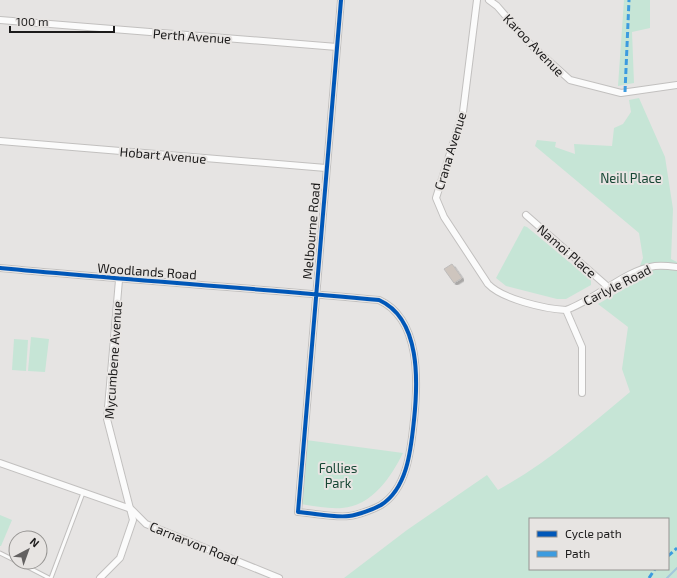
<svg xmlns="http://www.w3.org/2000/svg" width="677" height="578" font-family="'Exo 2',sans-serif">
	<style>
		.green { fill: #c6e5d6; fill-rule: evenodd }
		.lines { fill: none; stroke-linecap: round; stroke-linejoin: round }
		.stream { stroke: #a3c7dc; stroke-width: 2 }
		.building { fill: #cec5be; stroke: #bebcbb; filter: url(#shadow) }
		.lane-casing { stroke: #c2c0bf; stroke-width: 5 }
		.street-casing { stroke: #c2c0bf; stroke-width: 8 }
		.lane { stroke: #fbfbfb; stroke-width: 3 }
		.street { stroke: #fbfbfb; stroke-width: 6 }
		.quiet { stroke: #3c9bdf; stroke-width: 3; stroke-dasharray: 6 3; stroke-linecap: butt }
		.cycleway-casing { stroke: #e7e4e2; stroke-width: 6 }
		.cycleway { stroke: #0057b8; stroke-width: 4 }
		.labels { text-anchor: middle; stroke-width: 4; stroke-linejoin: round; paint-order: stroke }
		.street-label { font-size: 13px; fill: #1c1b1b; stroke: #e7e4e2 }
		.park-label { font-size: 13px; fill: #174634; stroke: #e7e4e2 }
	</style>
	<defs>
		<filter id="shadow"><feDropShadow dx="2.5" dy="2.5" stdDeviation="0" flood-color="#0004"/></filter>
	</defs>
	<rect width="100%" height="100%" fill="#e6e4e3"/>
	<g class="green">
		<polygon points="624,0 650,0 650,28 632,32 634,83 618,86"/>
		<path d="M 639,98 L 665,157 L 673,209 L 671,259 L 677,262 L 677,578 L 344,578 L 407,530 L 487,475 L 498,490 C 547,463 588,427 630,392 L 622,369 L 628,327 L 598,304 L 638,281 L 638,271 L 643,258 L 639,233 L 535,146 L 537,140 L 556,142 L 555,147 L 575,154 L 574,144 L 612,146 L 614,128 L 623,124 L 631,112 L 629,100 ZM 530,519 L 668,519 L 668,569 L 530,569 Z"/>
		<polygon points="524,226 527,227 591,280 591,285 566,299 557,299 506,286 496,278"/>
		<polygon points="31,337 49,339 45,372 28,371"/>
		<polygon points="14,339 28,340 26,371 12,370"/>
		<path d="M 306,440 L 403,453 C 391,477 372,506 342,508 C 329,509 314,506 301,504 Z"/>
		<polygon points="0,515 12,520 1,546 0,546"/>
	</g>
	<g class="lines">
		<polyline class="stream" points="667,578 677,568"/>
	</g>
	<polygon class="building" points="452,264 462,278 454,283 444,269"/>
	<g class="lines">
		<g class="lane-casing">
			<g id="lane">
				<polyline points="0,553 16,561"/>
				<polyline points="18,562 49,578"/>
				<polyline points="51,578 83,493"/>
			</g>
		</g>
		<g class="street-casing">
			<g id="street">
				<path d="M 477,0 L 463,112 L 436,198 L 444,217 L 488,284 C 502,299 545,309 566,310 C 595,300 625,270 655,266 C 662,265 670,266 677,267"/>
				<polyline points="489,0 497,6 530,44 570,80 621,93 677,85"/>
				<polyline points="0,20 337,47"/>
				<polyline points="0,141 326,168"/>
				<polyline points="526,215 608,287"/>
				<path d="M 0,268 C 126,280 253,288 379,300 C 421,319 418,382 414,420 C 411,448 408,488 381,505 C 374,509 358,515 349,516 C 335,518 313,513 298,512 C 312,341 326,170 341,0"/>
				<polyline points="566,310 582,347 582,393"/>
				<polyline points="0,463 131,509 146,524 279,578"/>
				<polyline points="100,578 120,558 133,520 107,419 119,280"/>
			</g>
		</g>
		<use href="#lane" class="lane"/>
		<use href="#street" class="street"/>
		<g class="quiet">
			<polyline points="625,92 629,0"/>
			<polyline points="668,556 677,548"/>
			<polyline points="649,578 655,569"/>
		</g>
		<g class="cycleway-casing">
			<path id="cycleway" d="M 0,268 C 126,280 253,288 379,300 C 421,319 418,382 414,420 C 411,448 408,488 381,505 C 374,509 358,515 349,516 C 335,518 313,513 298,512 C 312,341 326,170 341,0"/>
		</g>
		<use href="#cycleway" class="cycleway"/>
	</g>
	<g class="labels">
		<g class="street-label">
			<text transform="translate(192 36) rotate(4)" y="5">Perth Avenue</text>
			<text transform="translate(534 45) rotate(46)" y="5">Karoo Avenue</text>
			<text transform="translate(450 151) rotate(-73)" y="5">Crana Avenue</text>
			<text transform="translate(163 155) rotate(5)" y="5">Hobart Avenue</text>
			<text transform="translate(311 231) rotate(-85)" y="5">Melbourne Road</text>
			<text transform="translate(567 251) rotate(41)" y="5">Namoi Place</text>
			<text transform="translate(147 271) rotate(4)" y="5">Woodlands Road</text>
			<text transform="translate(617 285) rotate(-27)" y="5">Carlyle Road</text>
			<text transform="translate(113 360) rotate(-86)" y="5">Mycumbene Avenue</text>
			<text transform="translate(194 543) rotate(22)" y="5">Carnarvon Road</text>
		</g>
		<g class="park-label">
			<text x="631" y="183">Neill Place</text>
			<text x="338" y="473">Follies<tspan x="338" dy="15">Park</tspan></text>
		</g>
	</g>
	<rect x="529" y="518" width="140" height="52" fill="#e7e4e2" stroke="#969492"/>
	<rect x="537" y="531" width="20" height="6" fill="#0057b8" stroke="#969492"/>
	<text x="565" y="538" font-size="12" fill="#1c1b1b">Cycle path</text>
	<rect x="537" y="551" width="20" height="6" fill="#3c9bdf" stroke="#969492"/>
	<text x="565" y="558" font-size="12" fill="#1c1b1b">Path</text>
	<g transform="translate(28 550) rotate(41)"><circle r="19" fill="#e7e4e2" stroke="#969492"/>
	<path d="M0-3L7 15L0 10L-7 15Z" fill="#636161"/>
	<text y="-6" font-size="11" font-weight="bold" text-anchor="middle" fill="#1c1b1b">N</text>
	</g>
	<path d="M10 26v6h104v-6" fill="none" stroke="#1c1b1b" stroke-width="2"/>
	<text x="16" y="26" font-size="12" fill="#1c1b1b" stroke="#e7e4e2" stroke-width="3" paint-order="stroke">100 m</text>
</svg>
